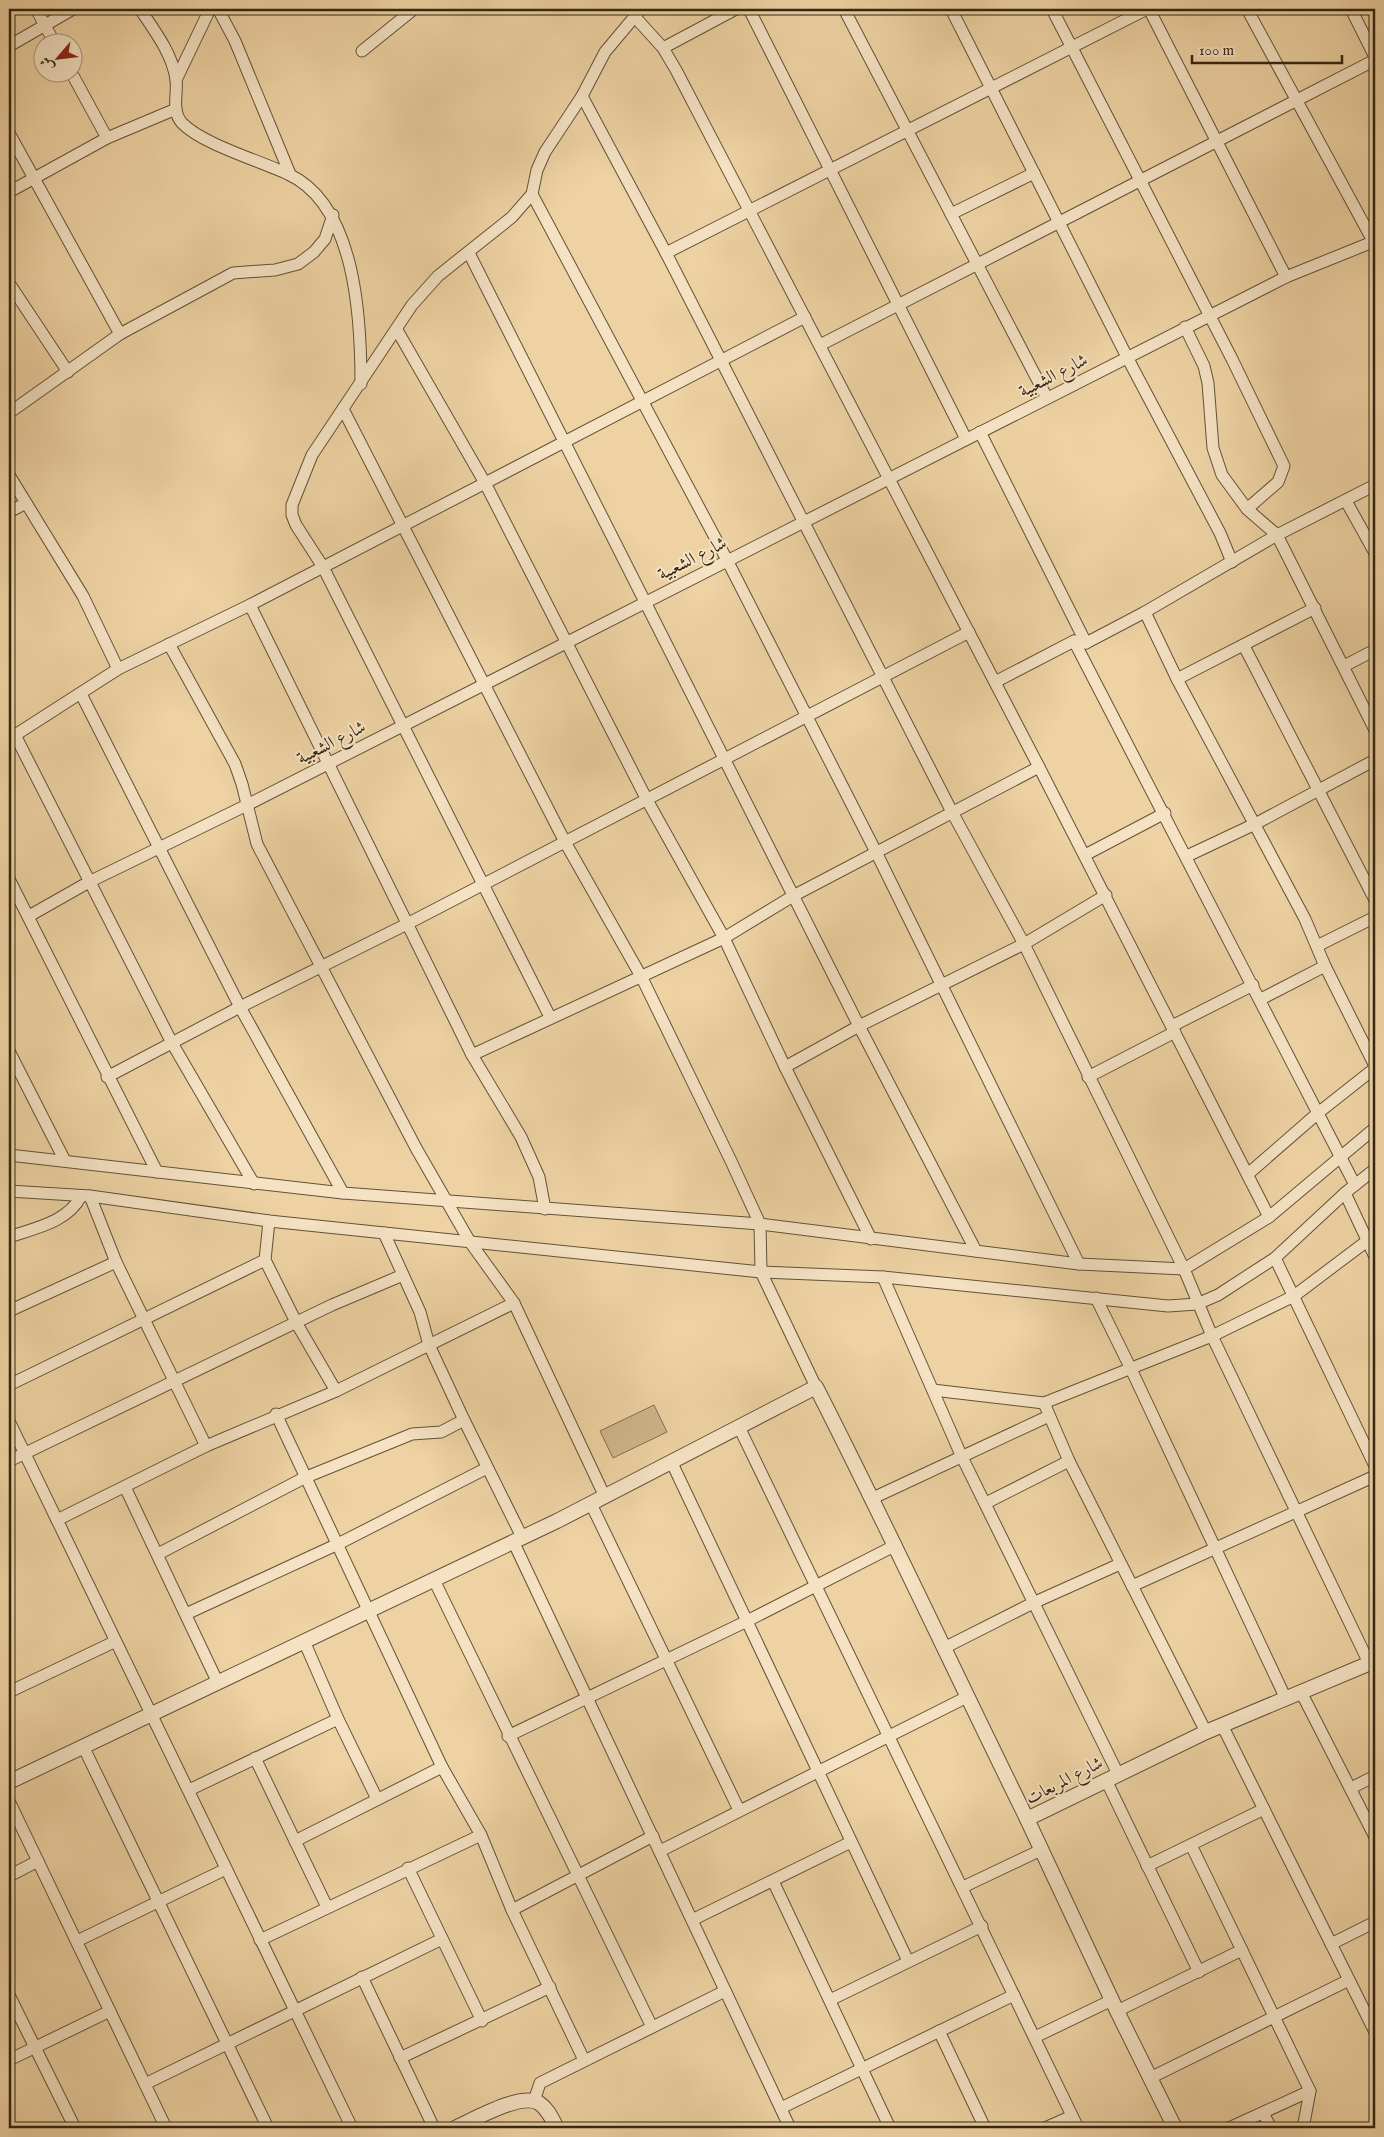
<svg xmlns="http://www.w3.org/2000/svg" width="1384" height="2137" font-family="'IM FELL English',Amiri,serif">
	<style>
		.green { fill: #cfb58b; stroke: #826e50 }
		.lines { fill: none; stroke-linecap: round; stroke-linejoin: round }
		.minor-casing { stroke: #635138; stroke-width: 13 }
		.tertiary-casing { stroke: #635138; stroke-width: 16 }
		.minor { stroke: #f4e2c3; stroke-width: 11 }
		.tertiary { stroke: #f4e2c3; stroke-width: 14 }
		.labels { text-anchor: middle; stroke-width: 4; stroke-linejoin: round; paint-order: stroke }
		.street-label { font-size: 18px; fill: #352614; stroke: #f4e2c3 }
	</style>
	<rect width="100%" height="100%" fill="#eed2a3"/>
	<filter id="stains"><feTurbulence type="fractalNoise" baseFrequency=".004" numOctaves="4"/><feColorMatrix values="0 0 0 0 .2 0 0 0 0 .09 0 0 0 0 .02 0 0 0 .5 -.17"/></filter>
	<radialGradient id="worn" r=".72"><stop offset=".6" stop-color="#630" stop-opacity="0"/><stop offset="1" stop-color="#630" stop-opacity=".3"/></radialGradient>
	<polygon class="green" points="654,1405 667,1432 613,1458 600,1431"/>
	<g class="lines">
		<g class="minor-casing">
			<g id="minor">
				<polyline points="36,9 54,42"/>
				<path d="M 140,9 C 154,30 172,53 176,79 C 178,93 171,111 182,123 C 202,144 260,161 288,174 C 356,205 361,319 361,384"/>
				<polyline points="218,9 235,41 290,174"/>
				<polyline points="749,9 966,439"/>
				<polyline points="844,9 1047,398"/>
				<polyline points="951,9 1127,357 1220,533 1232,562"/>
				<polyline points="1052,9 1232,359 1284,466 1278,482 1247,509"/>
				<polyline points="1149,9 1286,277"/>
				<polyline points="1247,9 1373,241"/>
				<polyline points="1351,9 1375,57"/>
				<polyline points="635,17 663,48 676,70 1039,767 1269,1217"/>
				<polyline points="9,46 73,9"/>
				<polyline points="663,48 736,9"/>
				<polyline points="362,51 414,9"/>
				<polyline points="71,72 107,138"/>
				<polyline points="176,80 210,9"/>
				<polyline points="582,96 666,253 952,812 1024,944 1184,1269 1212,1336 1369,1663"/>
				<polyline points="9,133 120,334 233,273 275,270 298,264 314,252 325,239 333,215"/>
				<polyline points="9,192 107,138 176,109"/>
				<polyline points="532,194 727,560 876,852 1079,1264"/>
				<polyline points="951,214 1034,173"/>
				<polyline points="469,253 859,1026 976,1251"/>
				<polyline points="666,253 1147,9"/>
				<polyline points="9,283 68,372"/>
				<polyline points="1185,327 1204,366 1208,383 1213,448 1222,475 1247,509 1277,535 1375,730"/>
				<polyline points="397,330 485,483 647,800 724,938 785,1067 871,1239"/>
				<polyline points="820,345 1375,60"/>
				<polyline points="343,409 565,842 642,978 731,1161 760,1224 761,1272 816,1387"/>
				<polyline points="9,413 120,334"/>
				<polyline points="980,432 1086,643"/>
				<polyline points="9,475 83,596 118,669"/>
				<polyline points="1346,501 1375,553"/>
				<polyline points="9,512 26,503"/>
				<polyline points="250,605 472,1055 521,1137 539,1177 545,1209"/>
				<polyline points="1145,612 1177,679 1305,919 1325,966 1375,1066"/>
				<polyline points="1074,641 1355,1185"/>
				<polyline points="169,644 235,764 242,784 257,844 416,1148 470,1242 514,1303 605,1497"/>
				<polyline points="1244,646 1375,900"/>
				<polyline points="1344,666 1375,650"/>
				<polyline points="1177,679 1315,608"/>
				<polyline points="995,682 1074,641 1086,643 1145,612 1277,535 1375,485"/>
				<polyline points="81,694 240,1007 343,1193"/>
				<polyline points="15,735 172,1043 254,1184"/>
				<polyline points="9,739 118,669 250,605 805,317"/>
				<polyline points="1085,855 1165,813"/>
				<polyline points="1187,856 1255,824 1375,760"/>
				<polyline points="9,879 157,1172"/>
				<polyline points="29,916 89,882 247,805 1286,277 1375,241"/>
				<polyline points="1317,946 1375,917"/>
				<polyline points="1261,999 1325,966"/>
				<polyline points="550,1017 323,567 296,525 292,515 292,505 312,455 412,305 438,276 512,217 532,194 537,170 545,152 582,96 605,52 641,9"/>
				<polyline points="1172,1026 1253,985"/>
				<polyline points="9,1051 65,1161"/>
				<polyline points="472,1055 724,938 793,896 1039,767"/>
				<polyline points="785,1067 859,1026 1024,944 1106,895"/>
				<polyline points="107,1077 240,1007 407,924 969,632"/>
				<polyline points="1088,1077 1175,1032"/>
				<polyline points="9,1155 343,1193 760,1224 1079,1264 1184,1269 1269,1217 1375,1128"/>
				<polyline points="1248,1174 1318,1113 1375,1068"/>
				<polyline points="9,1191 90,1196 269,1221 761,1272 883,1277 1168,1306 1197,1304 1218,1295 1275,1258 1345,1193 1375,1169"/>
				<polyline points="1345,1193 1375,1257"/>
				<polyline points="90,1196 116,1262 206,1446"/>
				<polyline points="269,1221 265,1260 297,1324 336,1391"/>
				<polyline points="384,1233 420,1312 429,1345 464,1420 522,1537"/>
				<path d="M 9,1237 C 35,1228 68,1222 81,1196"/>
				<polyline points="1275,1258 1375,1466"/>
				<polyline points="883,1277 961,1455 1118,1774"/>
				<polyline points="1096,1298 1131,1369 1286,1699"/>
				<polyline points="9,1311 116,1262"/>
				<polyline points="9,1385 265,1260"/>
				<polyline points="933,1390 1044,1403 1212,1336 1294,1296 1375,1235"/>
				<polyline points="1044,1403 1069,1461 1206,1732"/>
				<polyline points="276,1414 442,1767 481,1835 512,1910 584,2060"/>
				<polyline points="9,1421 352,2128"/>
				<polyline points="739,1427 1078,2128"/>
				<polyline points="9,1461 332,1305 403,1275"/>
				<polyline points="671,1461 908,1961"/>
				<polyline points="125,1487 218,1683"/>
				<polyline points="873,1498 1049,1416"/>
				<polyline points="986,1503 1069,1461"/>
				<polyline points="591,1504 739,1810"/>
				<polyline points="57,1520 206,1446 336,1391 514,1303"/>
				<polyline points="513,1541 790,2128"/>
				<polyline points="158,1554 304,1478 412,1434 441,1432 464,1420"/>
				<polyline points="434,1580 652,2027"/>
				<polyline points="1132,1586 1375,1476"/>
				<polyline points="186,1614 338,1544 487,1468"/>
				<polyline points="304,1641 338,1719 377,1799"/>
				<polyline points="944,1648 1033,1603 1120,1564"/>
				<polyline points="9,1692 114,1642"/>
				<polyline points="1301,1692 1375,1837"/>
				<polyline points="1222,1725 1375,2032"/>
				<polyline points="508,1736 745,1622 896,1545"/>
				<polyline points="83,1746 268,2128"/>
				<polyline points="255,1758 327,1907"/>
				<polyline points="1106,1780 1199,1972"/>
				<polyline points="1351,1788 1375,1776"/>
				<polyline points="189,1790 338,1719"/>
				<polyline points="9,1801 166,2128"/>
				<polyline points="295,1841 442,1767"/>
				<polyline points="1191,1845 1310,2091 1304,2123 1307,2128"/>
				<polyline points="660,1851 967,1697"/>
				<polyline points="1147,1866 1264,1809"/>
				<polyline points="408,1868 482,2021"/>
				<polyline points="9,1876 38,1861"/>
				<polyline points="773,1881 890,2128"/>
				<polyline points="963,1887 1041,1850"/>
				<polyline points="512,1910 653,1836"/>
				<polyline points="692,1920 851,1842"/>
				<polyline points="260,1940 481,1835"/>
				<polyline points="77,1941 226,1869"/>
				<polyline points="1331,1944 1375,1922"/>
				<polyline points="362,1977 434,2128"/>
				<polyline points="9,1995 75,2128"/>
				<polyline points="830,2000 982,1926"/>
				<polyline points="1117,2011 1242,1950"/>
				<polyline points="939,2031 985,2128"/>
				<polyline points="1035,2037 1112,2000"/>
				<polyline points="400,2058 550,1987"/>
				<polyline points="9,2060 110,2011"/>
				<polyline points="1150,2078 1349,1980"/>
				<polyline points="145,2084 442,1939"/>
				<polyline points="534,2101 540,2083 725,1991"/>
				<polyline points="781,2108 1014,1995"/>
				<polyline points="1263,2113 1271,2128"/>
				<polyline points="1045,2128 1072,2116"/>
				<polyline points="1229,2128 1310,2091"/>
			</g>
		</g>
		<g class="tertiary-casing">
			<g id="tertiary">
				<path d="M 9,1782 L 557,1521 L 816,1387 C 889,1530 956,1675 1027,1819"/>
				<path d="M 455,2128 C 473,2120 521,2092 539,2103 C 548,2109 552,2119 557,2128"/>
				<polyline points="1175,2128 1117,2011 1027,1819 1206,1732 1375,1661"/>
			</g>
		</g>
		<use href="#minor" class="minor"/>
		<use href="#tertiary" class="tertiary"/>
	</g>
	<g class="labels">
		<g class="street-label">
			<text transform="translate(1053 375) rotate(-27)" y="6">شارع الشعبية</text>
			<text transform="translate(692 558) rotate(-27)" y="6">شارع الشعبية</text>
			<text transform="translate(331 742) rotate(-27)" y="6">شارع الشعبية</text>
			<text transform="translate(1064 1780) rotate(-27)" y="6">شارع المربعات</text>
		</g>
	</g>
	<rect width="1384" height="2137" fill="none" stroke="#eed2a3" stroke-width="30"/>
	<rect x="10" y="10" width="1364" height="2117" fill="none" stroke="#352614" stroke-width="2.5"/>
	<rect x="15" y="15" width="1354" height="2107" fill="none" stroke="#352614"/>
	<g transform="translate(58 58) rotate(242)"><circle r="24" fill="#f4e2c3" stroke="#a8977d"/>
	<path d="M0-4L9 19L0 12L-9 19Z" fill="#8f2418"/>
	<text y="-8" font-size="14" font-weight="bold" text-anchor="middle" fill="#352614">ش</text>
	</g>
	<path d="M1192 55v8h150v-8" fill="none" stroke="#352614" stroke-width="2.5"/>
	<text x="1199" y="55" font-size="15" fill="#352614" stroke="#f4e2c3" stroke-width="4" paint-order="stroke">100 m</text>
	<rect width="100%" height="100%" filter="url(#stains)"/>
	<rect width="100%" height="100%" fill="url(#worn)"/>
</svg>
